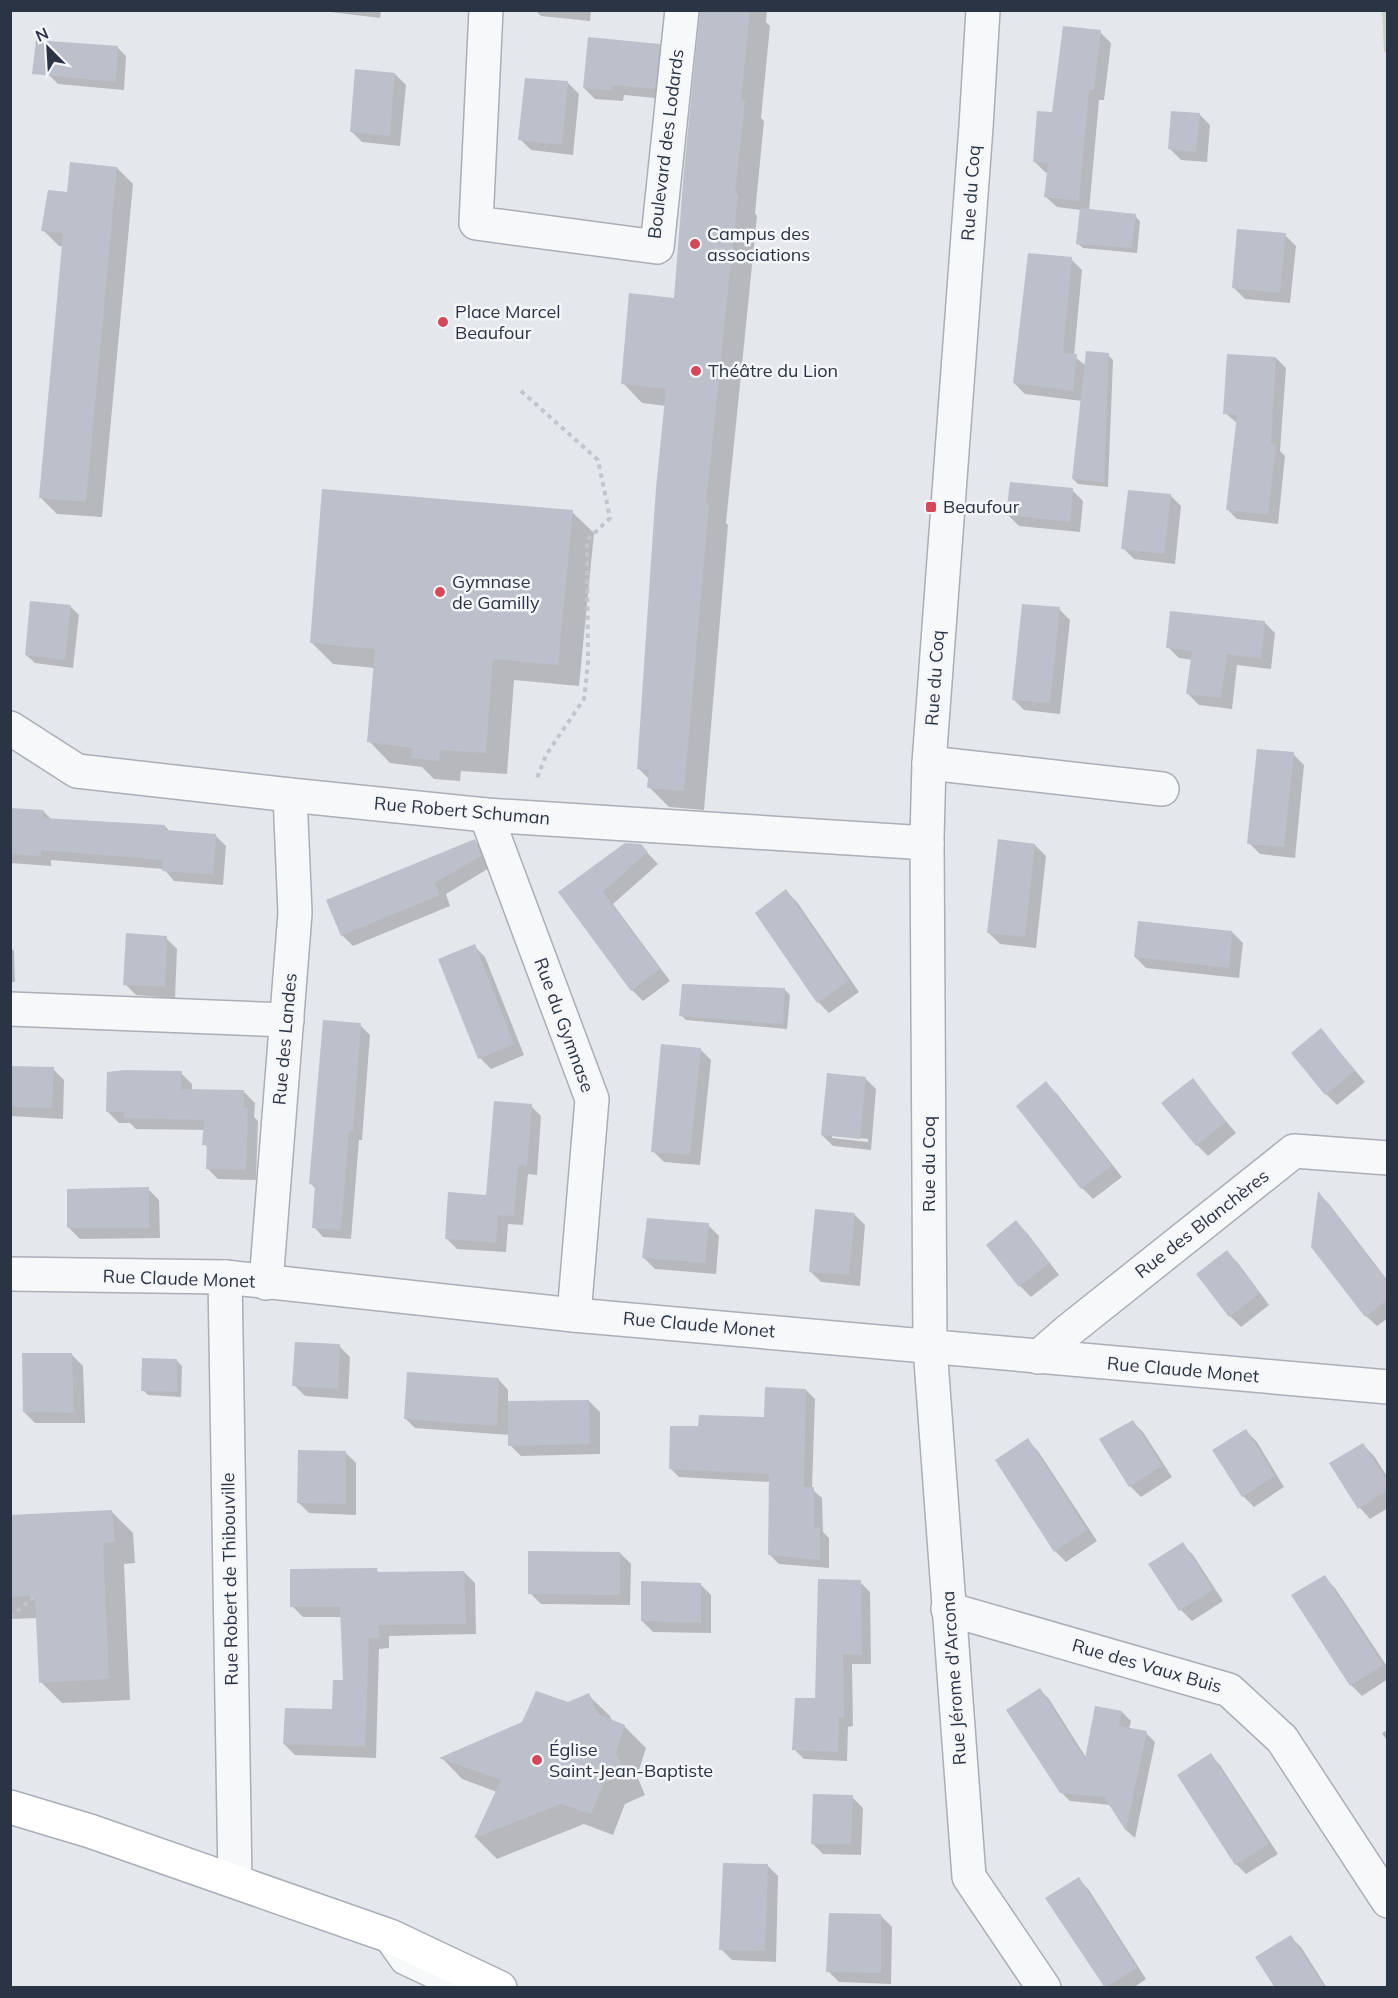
<svg xmlns="http://www.w3.org/2000/svg" width="1398" height="1998" font-family="Mulish,sans-serif">
	<style>
		.green { fill: #c9d6c5 }
		.shadow { fill: #0003; fill-rule: evenodd }
		.building { fill: #bbc0ca }
		.lines { fill: none; stroke-linecap: round; stroke-linejoin: round }
		.lane-casing { stroke: #a9aeb7; stroke-width: 21 }
		.street-casing { stroke: #a9aeb7; stroke-width: 36 }
		.secondary-casing { stroke: #a9aeb7; stroke-width: 36 }
		.path { stroke: #c2c5cb; stroke-width: 4; stroke-dasharray: 4.5 4.5; stroke-linecap: butt }
		.lane { stroke: #f7f8fa; stroke-width: 18 }
		.street { stroke: #f7f8fa; stroke-width: 33 }
		.secondary { stroke: #fff; stroke-width: 33 }
		.poi-dot { fill: #d1495b; stroke: #f4f6f9; stroke-width: 2 }
		.labels { text-anchor: middle; stroke-width: 5; stroke-linejoin: round; paint-order: stroke }
		.street-label { font-size: 18px; fill: #2b3445; stroke: #f4f6f9 }
		.poi-label { font-size: 18px; fill: #2b3445; stroke: #f4f6f9; text-anchor: start }
	</style>
	<rect width="100%" height="100%" fill="#e4e7ec"/>
	<polygon class="green" points="1382,11 1387,11 1387,53 1384,52"/>
	<g class="shadow">
		<polygon points="314,10 381,10 380,18"/>
		<polygon points="535,10 591,10 590,21 541,16"/>
		<polygon points="702,10 767,10 766,22 770,26 761,118 764,121 755,213 757,216 726,523 728,525 704,810 669,807 649,787 650,780 638,768 666,406 642,403 623,383 676,299"/>
		<polygon points="1100,32 1111,43 1104,100 1099,100 1089,211 1135,216 1140,221 1137,253 1083,248 1077,243 1081,210 1057,207 1046,197 1048,173 1045,172 1034,161"/>
		<polygon points="659,46 670,57 665,99 624,95 623,101 595,99 584,88"/>
		<polygon points="118,48 126,56 124,90 58,84 49,75"/>
		<polygon points="395,74 406,85 400,146 362,142 351,131"/>
		<polygon points="568,83 579,94 573,155 531,150 520,139"/>
		<polygon points="1199,114 1210,125 1207,162 1181,160 1170,149"/>
		<polygon points="117,168 133,184 102,517 57,514 41,498 64,246 59,246 43,230 68,194"/>
		<polygon points="1285,235 1296,246 1290,303 1245,299 1234,288"/>
		<polygon points="1071,259 1082,270 1074,356 1086,366 1108,355 1113,360 1108,487 1078,484 1073,479 1082,401 1025,394 1014,383"/>
		<polygon points="1276,358 1286,368 1280,451 1285,456 1278,524 1237,519 1227,509 1237,423 1225,413"/>
		<polygon points="1072,490 1083,501 1080,532 1019,526 1008,515"/>
		<polygon points="1170,495 1181,506 1175,564 1134,559 1123,548"/>
		<polygon points="572,512 594,533 579,686 514,680 507,774 461,771 460,781 434,779 422,767 390,763 369,741 375,668 333,664 312,643"/>
		<polygon points="70,606 79,615 73,668 35,663 26,655"/>
		<polygon points="1059,609 1070,620 1060,714 1024,710 1013,699"/>
		<polygon points="1264,622 1275,633 1271,669 1237,665 1232,709 1199,705 1188,694 1192,660 1179,658 1168,647"/>
		<polygon points="1293,754 1304,765 1295,858 1260,854 1249,843"/>
		<polygon points="10,809 43,811 52,820 165,826 170,832 215,835 226,846 223,885 174,881 164,869 51,860 51,866 10,863"/>
		<polygon points="474,840 485,851 491,867 446,894 450,906 353,946 342,935"/>
		<polygon points="640,845 658,864 613,904 670,981 643,1001 632,990 560,892"/>
		<polygon points="1035,845 1046,856 1036,948 1000,944 989,933"/>
		<polygon points="786,891 797,902 859,992 829,1013 818,1002"/>
		<polygon points="1232,932 1243,943 1239,978 1146,968 1135,957"/>
		<polygon points="166,938 177,949 175,998 136,995 125,984"/>
		<polygon points="474,946 485,957 524,1055 491,1069 480,1058"/>
		<polygon points="10,947 14,951 15,982 10,982"/>
		<polygon points="785,990 790,995 787,1029 686,1020 681,1015"/>
		<polygon points="360,1025 370,1035 362,1140 359,1140 351,1239 323,1237 314,1227 316,1189 311,1184"/>
		<polygon points="1321,1030 1365,1082 1337,1105 1326,1094"/>
		<polygon points="700,1049 711,1060 700,1165 664,1162 653,1151"/>
		<polygon points="10,1068 53,1069 64,1080 63,1119 10,1116"/>
		<polygon points="181,1073 192,1084 192,1090 244,1092 255,1103 254,1117 258,1121 256,1180 218,1179 207,1168 208,1148 204,1144 205,1130 136,1129 130,1123 119,1123 108,1112"/>
		<path d="M 865,1078 L 876,1089 L 871,1150 L 833,1146 L 822,1135 ZM 832,1135 L 868,1139 L 868,1142 L 832,1138 Z"/>
		<polygon points="1192,1080 1236,1133 1208,1156 1197,1145"/>
		<polygon points="1046,1083 1057,1094 1122,1177 1093,1199 1082,1188 1018,1106"/>
		<polygon points="531,1106 541,1116 537,1175 528,1174 523,1225 508,1224 506,1252 457,1249 447,1239 487,1197"/>
		<polygon points="148,1189 159,1200 160,1238 80,1239 69,1228"/>
		<polygon points="1319,1194 1329,1204 1388,1281 1388,1318 1377,1326 1366,1316"/>
		<polygon points="854,1214 865,1225 860,1286 821,1282 810,1271"/>
		<polygon points="1016,1222 1027,1233 1059,1275 1031,1297 1020,1286"/>
		<polygon points="708,1225 719,1236 716,1274 655,1269 644,1258"/>
		<polygon points="1227,1252 1238,1263 1269,1305 1241,1327 1230,1316"/>
		<polygon points="339,1346 350,1357 348,1399 305,1396 294,1385"/>
		<polygon points="72,1355 83,1366 85,1423 35,1423 24,1412"/>
		<polygon points="177,1361 182,1366 181,1397 148,1395 143,1390"/>
		<polygon points="499,1380 508,1390 508,1402 589,1401 600,1412 600,1454 521,1456 510,1445 510,1435 415,1428 405,1418"/>
		<polygon points="806,1390 815,1399 812,1489 822,1498 823,1532 829,1538 829,1568 779,1564 770,1555 770,1482 679,1477 670,1468 766,1419"/>
		<polygon points="1132,1421 1143,1432 1172,1477 1141,1497 1130,1486"/>
		<polygon points="1246,1431 1257,1442 1284,1487 1254,1507 1243,1496"/>
		<polygon points="1027,1440 1038,1451 1097,1541 1066,1562 1055,1551"/>
		<polygon points="1363,1445 1374,1456 1388,1478 1388,1508 1370,1519 1360,1508 1331,1464"/>
		<polygon points="345,1452 356,1463 356,1515 309,1513 298,1502"/>
		<polygon points="112,1512 133,1533 135,1563 124,1564 130,1700 62,1703 41,1682 38,1618 10,1619 10,1516"/>
		<polygon points="1182,1544 1193,1555 1223,1601 1192,1621 1181,1610"/>
		<polygon points="620,1553 631,1564 630,1605 541,1604 530,1593"/>
		<polygon points="376,1570 380,1573 464,1572 475,1583 476,1634 389,1636 389,1648 379,1649 376,1758 295,1755 284,1744 333,1711 344,1682 342,1617 303,1617 292,1606"/>
		<polygon points="1324,1577 1335,1588 1388,1668 1388,1679 1362,1696 1351,1685 1293,1595"/>
		<polygon points="860,1582 870,1592 871,1664 852,1664 853,1726 848,1727 847,1761 804,1759 794,1749 816,1699"/>
		<polygon points="700,1584 711,1595 711,1633 653,1632 642,1621"/>
		<polygon points="1040,1690 1049,1699 1087,1759 1122,1712 1131,1721 1129,1729 1146,1733 1155,1742 1135,1838 1127,1831 1111,1805 1070,1801 1061,1792"/>
		<polygon points="588,1695 610,1716 612,1721 624,1726 646,1748 637,1776 645,1795 625,1804 613,1835 584,1824 497,1859 476,1838 497,1792 462,1779 442,1758"/>
		<polygon points="1388,1730 1388,1742 1382,1733"/>
		<polygon points="1210,1755 1220,1765 1278,1854 1246,1874 1236,1864 1179,1775"/>
		<polygon points="852,1797 863,1808 861,1855 823,1854 812,1843"/>
		<polygon points="767,1865 778,1876 776,1962 732,1960 721,1949"/>
		<polygon points="1078,1879 1089,1890 1146,1979 1133,1988 1105,1987"/>
		<polygon points="881,1916 892,1927 891,1984 839,1982 828,1971"/>
		<polygon points="1290,1937 1301,1947 1327,1988 1277,1988"/>
	</g>
	<g class="building">
		<polygon points="700,10 750,10 741,100 745,100 735,194 738,194 706,503 709,504 684,791 647,788 649,770 637,769 656,488 666,389 621,384 629,293 674,298 684,170"/>
		<polygon points="1063,26 1101,30 1094,90 1089,90 1079,201 1044,197 1048,163 1033,162 1037,111 1052,112"/>
		<polygon points="588,37 660,44 655,89 613,85 612,91 583,88"/>
		<polygon points="36,40 118,46 116,82 32,74"/>
		<polygon points="355,69 395,73 390,136 350,132"/>
		<polygon points="525,78 568,81 562,145 518,140"/>
		<polygon points="1171,111 1200,113 1196,152 1168,149"/>
		<polygon points="70,162 117,167 86,502 39,498 63,233 41,231 48,190 67,192"/>
		<polygon points="1080,208 1136,214 1132,248 1076,244"/>
		<polygon points="1237,229 1286,233 1280,293 1232,288"/>
		<polygon points="1028,253 1072,257 1063,353 1077,354 1073,391 1013,383"/>
		<polygon points="1086,351 1109,353 1104,482 1072,479"/>
		<polygon points="1227,354 1276,357 1271,444 1276,445 1268,515 1226,510 1237,415 1223,414"/>
		<polygon points="1010,482 1073,488 1070,522 1006,515"/>
		<polygon points="322,489 573,510 558,665 493,659 486,753 440,750 439,761 411,758 412,748 367,742 375,649 310,643"/>
		<polygon points="1128,490 1171,494 1164,554 1121,549"/>
		<polygon points="30,601 71,605 65,660 25,655"/>
		<polygon points="1022,604 1060,607 1050,703 1012,700"/>
		<polygon points="1170,611 1265,621 1261,659 1227,654 1221,698 1186,694 1192,651 1166,648"/>
		<polygon points="1257,749 1294,752 1284,847 1247,844"/>
		<polygon points="10,808 44,810 43,818 165,825 165,830 216,834 213,875 162,871 163,860 41,850 41,856 10,854"/>
		<polygon points="475,839 481,856 435,883 440,895 341,936 326,900"/>
		<polygon points="998,839 1035,844 1025,937 987,933"/>
		<polygon points="625,843 641,844 648,852 603,892 660,969 631,991 558,892"/>
		<polygon points="786,889 849,981 817,1003 755,913"/>
		<polygon points="1138,921 1232,931 1229,968 1134,957"/>
		<polygon points="126,933 167,936 165,987 123,985"/>
		<polygon points="475,944 514,1044 478,1059 438,959"/>
		<polygon points="682,984 785,988 783,1024 679,1016"/>
		<polygon points="323,1020 361,1023 353,1131 349,1131 341,1230 312,1228 315,1185 309,1184"/>
		<polygon points="1321,1028 1355,1071 1325,1095 1291,1053"/>
		<polygon points="661,1044 701,1048 690,1155 651,1152"/>
		<polygon points="10,1066 54,1067 52,1108 10,1107"/>
		<polygon points="125,1070 182,1071 181,1089 244,1090 244,1108 248,1108 246,1170 206,1169 207,1145 202,1145 204,1120 124,1118 124,1112 106,1112 107,1072"/>
		<polygon points="827,1073 866,1077 860,1139 821,1135"/>
		<polygon points="1193,1078 1226,1122 1196,1146 1161,1103"/>
		<polygon points="1046,1081 1112,1166 1081,1189 1016,1106"/>
		<polygon points="494,1101 532,1104 527,1166 518,1165 514,1216 498,1215 496,1243 445,1239 448,1192 486,1195"/>
		<polygon points="149,1187 149,1228 67,1228 67,1189"/>
		<polygon points="1318,1191 1388,1282 1388,1299 1365,1317 1311,1247"/>
		<polygon points="815,1209 855,1213 849,1275 809,1272"/>
		<polygon points="647,1218 709,1223 705,1263 642,1258"/>
		<polygon points="1016,1220 1049,1263 1019,1287 986,1245"/>
		<polygon points="1227,1250 1260,1293 1229,1317 1196,1274"/>
		<polygon points="295,1342 340,1344 338,1389 292,1386"/>
		<polygon points="22,1353 72,1353 74,1413 23,1412"/>
		<polygon points="142,1358 177,1359 177,1392 141,1391"/>
		<polygon points="407,1372 499,1378 497,1426 404,1419"/>
		<polygon points="765,1387 806,1389 804,1487 814,1487 814,1528 820,1527 820,1560 768,1555 769,1474 669,1469 670,1426 698,1426 699,1415 764,1417"/>
		<polygon points="589,1400 590,1444 508,1446 508,1401"/>
		<polygon points="1133,1420 1162,1466 1129,1487 1099,1439"/>
		<polygon points="1246,1429 1275,1476 1242,1497 1212,1450"/>
		<polygon points="1028,1438 1087,1530 1054,1552 995,1460"/>
		<polygon points="1363,1443 1388,1482 1388,1490 1358,1509 1329,1463"/>
		<polygon points="298,1450 346,1451 346,1504 297,1503"/>
		<polygon points="112,1510 115,1542 103,1543 109,1679 39,1683 35,1596 10,1597 10,1515"/>
		<polygon points="1183,1542 1213,1590 1179,1611 1148,1564"/>
		<polygon points="528,1551 620,1552 620,1595 528,1594"/>
		<polygon points="377,1568 377,1572 464,1571 466,1624 379,1625 379,1638 369,1638 365,1747 283,1744 285,1708 332,1709 333,1680 343,1680 340,1607 290,1607 290,1569"/>
		<polygon points="1325,1575 1383,1665 1350,1686 1291,1595"/>
		<polygon points="818,1579 861,1580 862,1655 843,1654 844,1717 839,1717 838,1752 792,1750 795,1698 815,1698"/>
		<polygon points="641,1581 701,1583 701,1623 641,1621"/>
		<polygon points="1040,1688 1085,1759 1095,1706 1122,1711 1119,1726 1147,1731 1126,1831 1104,1797 1060,1793 1006,1710"/>
		<polygon points="536,1691 568,1702 589,1693 598,1714 625,1725 616,1753 625,1773 604,1783 591,1814 561,1804 474,1838 501,1780 439,1758 522,1722"/>
		<polygon points="1211,1753 1269,1844 1235,1865 1177,1775"/>
		<polygon points="813,1794 853,1795 851,1844 811,1844"/>
		<polygon points="723,1863 768,1864 765,1951 719,1950"/>
		<polygon points="1079,1877 1137,1968 1105,1988 1045,1898"/>
		<polygon points="829,1913 881,1914 881,1973 826,1972"/>
		<polygon points="1291,1935 1325,1988 1275,1988 1255,1957"/>
	</g>
	<g class="lines">
		<g class="lane-casing">
			<polyline id="lane" points="382,1937 401,1964 452,1988"/>
		</g>
		<g class="street-casing">
			<g id="street">
				<polyline points="486,10 476,223 657,247 682,10"/>
				<polyline points="983,10 976,127 929,763 927,838 930,1347 969,1877 1044,1988"/>
				<polyline points="10,728 77,771 290,795 486,815 927,843"/>
				<polyline points="929,763 1162,789"/>
				<polyline points="486,815 592,1099 574,1315"/>
				<polyline points="10,1009 287,1020"/>
				<polyline points="10,1274 225,1277 574,1315 1388,1387"/>
				<polyline points="225,1277 235,1881"/>
				<polyline points="266,1283 295,913 290,795"/>
				<polyline points="1038,1357 1068,1331 1294,1151 1388,1158"/>
				<polyline points="948,1609 1229,1690 1282,1739 1388,1901"/>
			</g>
		</g>
		<g class="secondary-casing">
			<polyline id="secondary" points="10,1807 90,1831 390,1936 500,1988"/>
		</g>
		<g class="path">
			<polyline points="521,391 598,460 610,518 587,540 588,663 584,699 546,755 537,778"/>
			<polyline points="10,1617 35,1596"/>
		</g>
		<use href="#lane" class="lane"/>
		<use href="#street" class="street"/>
		<use href="#secondary" class="secondary"/>
	</g>
	<g class="poi-dot">
		<circle cx="695" cy="244" r="6"/>
		<circle cx="443" cy="322" r="6"/>
		<circle cx="696" cy="371" r="6"/>
		<rect x="925" y="501" width="12" height="12" rx="3"/>
		<circle cx="440" cy="592" r="6"/>
		<circle cx="537" cy="1760" r="6"/>
	</g>
	<g class="labels">
		<g class="street-label">
			<text transform="translate(666 144) rotate(-83)" y="6">Boulevard des Lodards</text>
			<text transform="translate(971 193) rotate(-86)" y="6">Rue du Coq</text>
			<text transform="translate(935 678) rotate(-86)" y="6">Rue du Coq</text>
			<text transform="translate(462 811) rotate(5)" y="6">Rue Robert Schuman</text>
			<text transform="translate(564 1025) rotate(70)" y="6">Rue du Gymnase</text>
			<text transform="translate(285 1039) rotate(-85)" y="6">Rue des Landes</text>
			<text transform="translate(929 1164) rotate(-90)" y="6">Rue du Coq</text>
			<text transform="translate(1202 1224) rotate(-38)" y="6">Rue des Blanchères</text>
			<text transform="translate(179 1279) rotate(2)" y="6">Rue Claude Monet</text>
			<text transform="translate(699 1325) rotate(5)" y="6">Rue Claude Monet</text>
			<text transform="translate(1183 1370) rotate(5)" y="6">Rue Claude Monet</text>
			<text transform="translate(230 1579) rotate(-91)" y="6">Rue Robert de Thibouville</text>
			<text transform="translate(1147 1666) rotate(16)" y="6">Rue des Vaux Buis</text>
			<text transform="translate(954 1678) rotate(-94)" y="6">Rue Jérome d'Arcona</text>
		</g>
		<g class="poi-label">
			<text x="707" y="240">Campus des<tspan x="707" dy="21">associations</tspan></text>
			<text x="455" y="318">Place Marcel<tspan x="455" dy="21">Beaufour</tspan></text>
			<text x="708" y="377">Théâtre du Lion</text>
			<text x="943" y="513">Beaufour</text>
			<text x="452" y="588">Gymnase<tspan x="452" dy="21">de Gamilly</tspan></text>
			<text x="549" y="1756">Église<tspan x="549" dy="21">Saint-Jean-Baptiste</tspan></text>
		</g>
	</g>
	<rect width="1398" height="1998" fill="none" stroke="#2b3445" stroke-width="24"/>
	<g transform="translate(48 48) rotate(336)" stroke="#f4f6f9" stroke-width="4.5" paint-order="stroke">
	<path d="M0-4.5L10 22L0 15L-10 22Z" fill="#2b3445"/>
	<text y="-9" font-size="16" font-weight="bold" text-anchor="middle" fill="#2b3445">N</text>
	</g>
</svg>
